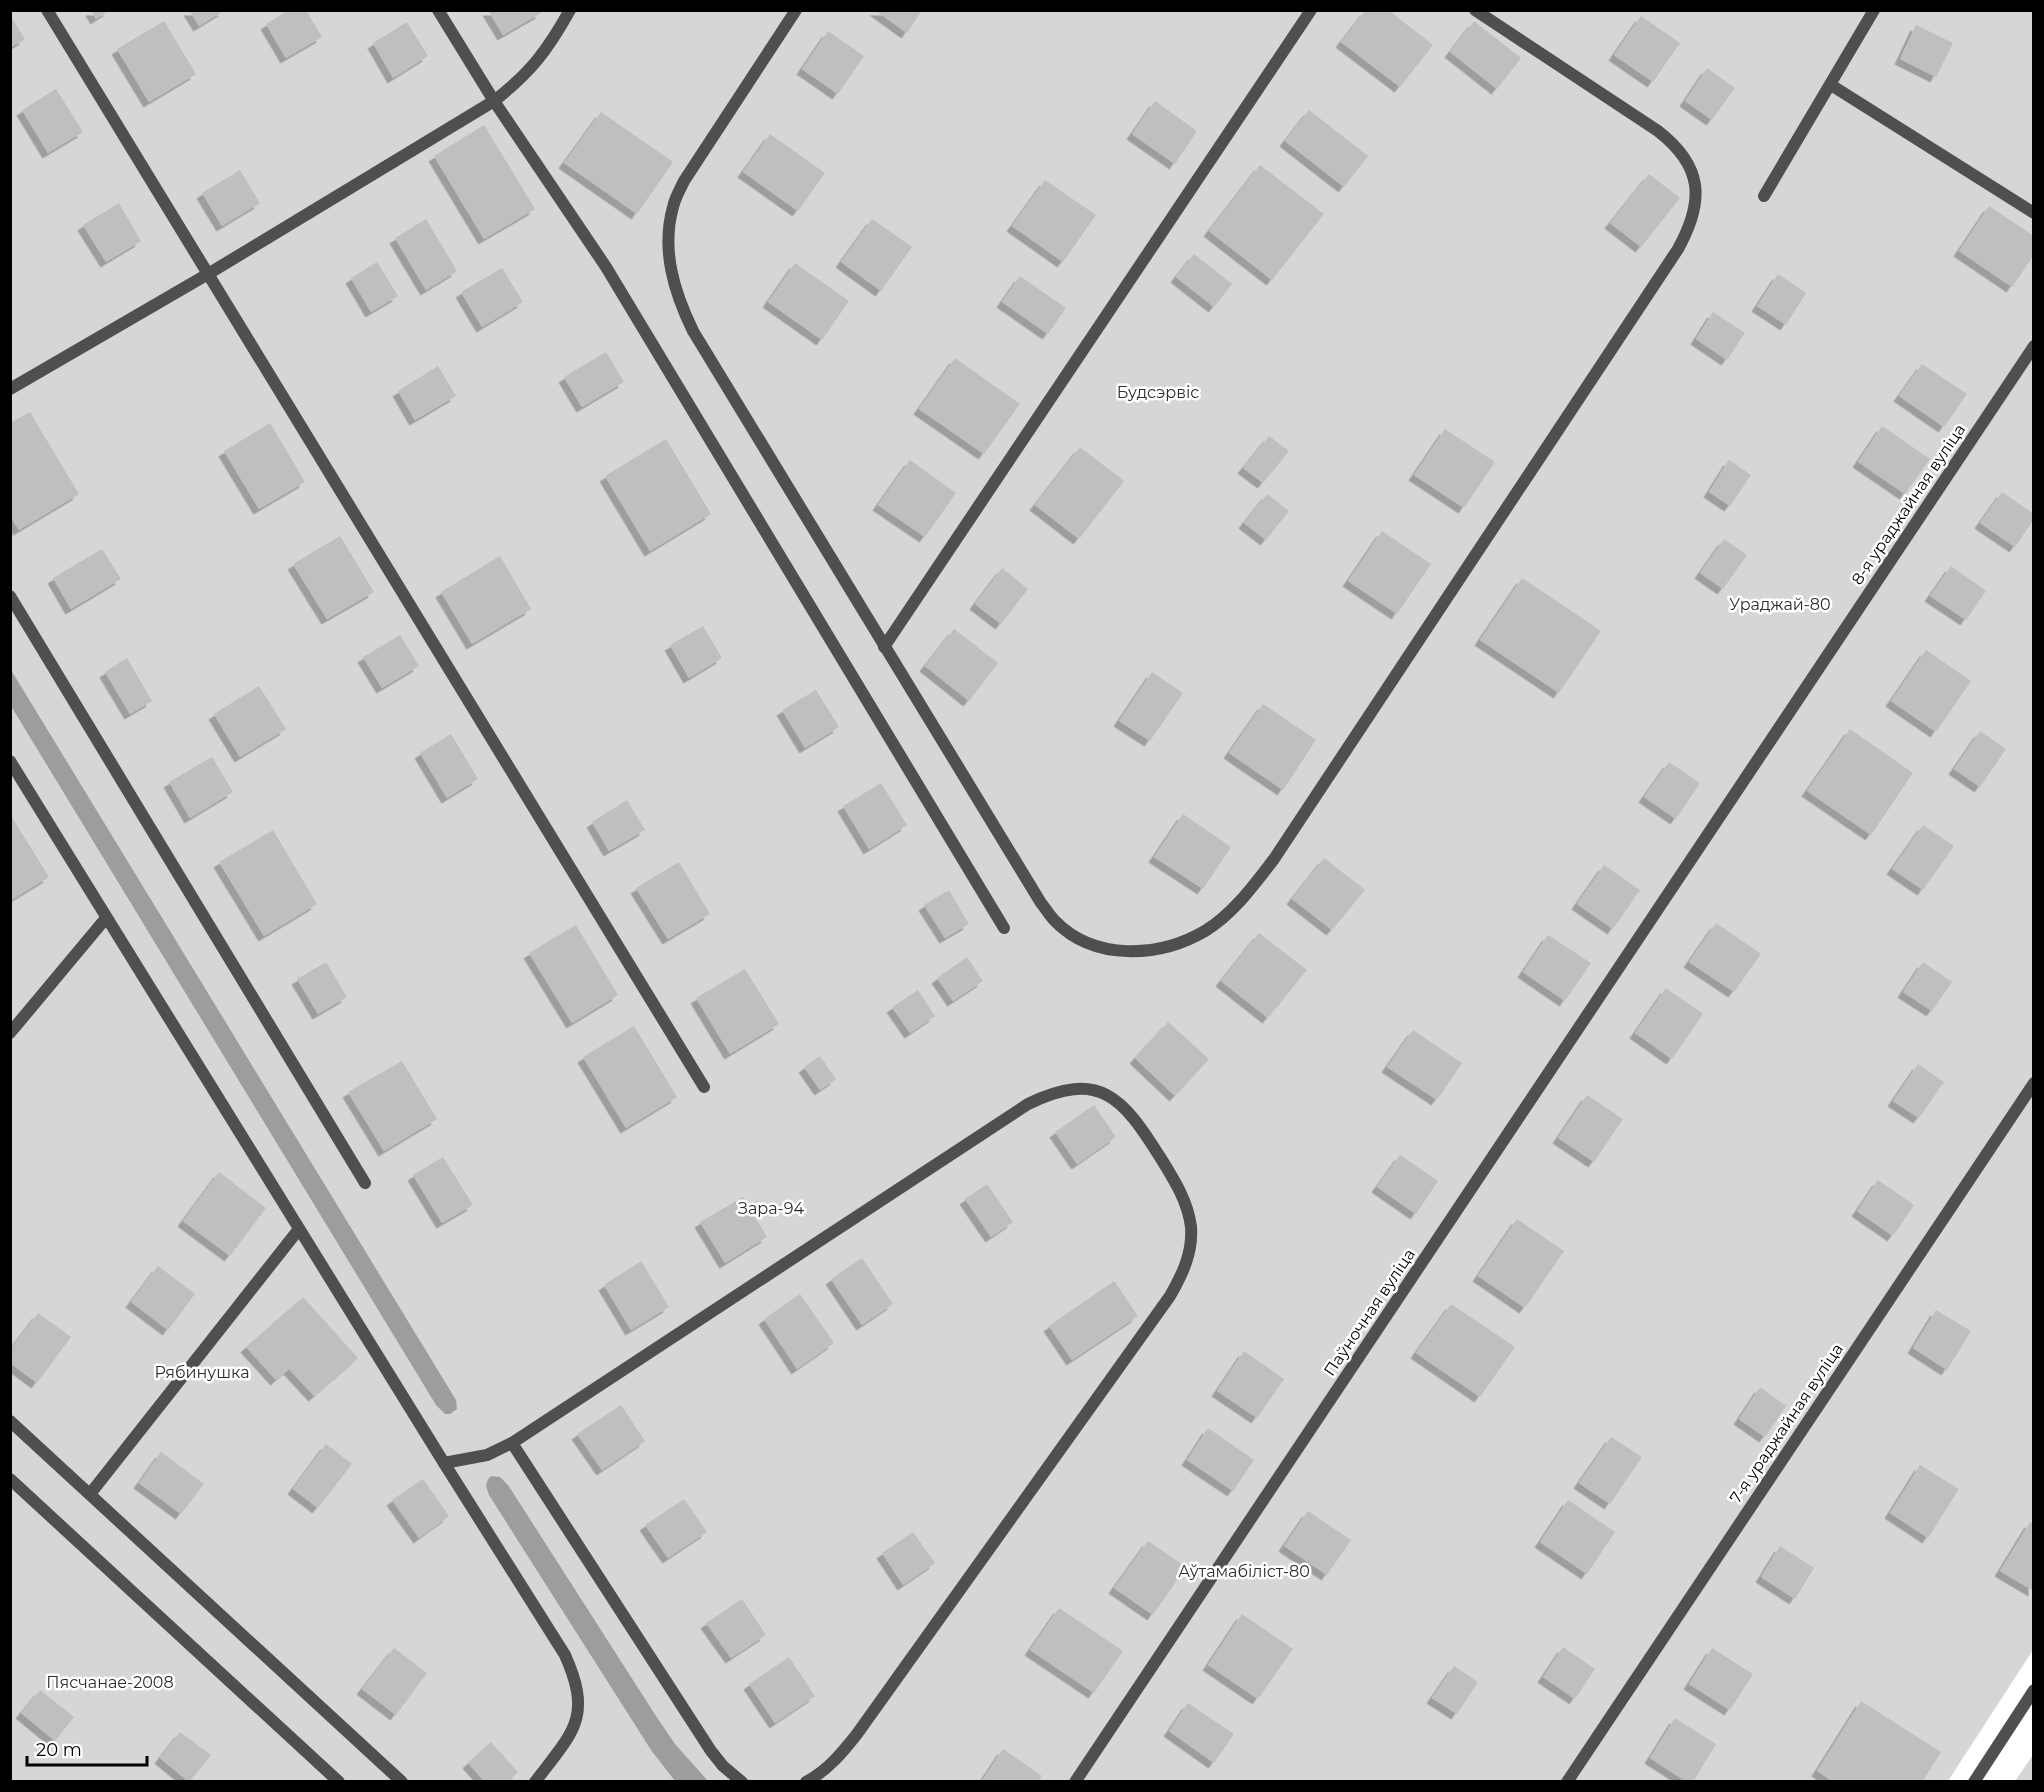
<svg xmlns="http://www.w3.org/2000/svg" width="2044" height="1792" font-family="Montserrat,sans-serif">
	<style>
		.green { fill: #d6d6d6 }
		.water { fill: #9d9d9d }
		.building { fill: #bfbfbf; filter: url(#shadow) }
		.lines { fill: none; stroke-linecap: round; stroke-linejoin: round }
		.lane { stroke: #4f4f4f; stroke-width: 12 }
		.labels { text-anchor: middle; stroke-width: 5; stroke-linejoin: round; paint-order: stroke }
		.park-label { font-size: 16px; fill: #2d2d2d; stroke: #fff }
		.street-label { font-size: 16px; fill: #000; stroke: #fff }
	</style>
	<defs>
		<filter id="shadow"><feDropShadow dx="-5.5" dy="5.5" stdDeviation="0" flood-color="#0004"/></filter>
	</defs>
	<rect width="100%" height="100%" fill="#fff"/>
	<g class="green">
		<polygon points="11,11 2033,11 2033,1650 1948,1781 11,1782"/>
		<polygon points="2033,1755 2033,1781 2015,1781"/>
	</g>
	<g class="water">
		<polygon points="11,670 456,1400 457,1409 450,1414 445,1414 436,1405 11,706"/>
		<polygon points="491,1476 500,1477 508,1485 656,1716 675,1744 708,1781 675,1781 651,1750 489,1495 486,1486 488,1479"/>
	</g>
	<g class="building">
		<polygon points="91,10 110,10 96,19"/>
		<polygon points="189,10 225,10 199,26"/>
		<polygon points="289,10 306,10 322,37 286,58 266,24"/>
		<polygon points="488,10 540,10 541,13 503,35"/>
		<polygon points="875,10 922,10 907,33"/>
		<polygon points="1366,10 1388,10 1433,45 1400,87 1341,42"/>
		<polygon points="10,15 25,39 10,48"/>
		<polygon points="1641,16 1680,43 1653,82 1614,55"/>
		<polygon points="164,21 196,74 149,102 117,49"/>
		<polygon points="1474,21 1521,58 1497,89 1450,52"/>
		<polygon points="407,22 428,56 393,78 373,43"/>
		<polygon points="1916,25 1953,43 1936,77 1900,59"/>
		<polygon points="828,31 864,56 838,94 802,69"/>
		<polygon points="1707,68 1735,88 1712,120 1685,101"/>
		<polygon points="56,89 83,132 48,153 22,110"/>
		<polygon points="1155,101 1197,131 1175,164 1132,134"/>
		<polygon points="1309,110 1368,156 1344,187 1285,141"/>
		<polygon points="601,112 673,162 637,214 564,163"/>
		<polygon points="484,125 535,209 484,239 434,156"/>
		<polygon points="770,134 825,173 798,211 743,172"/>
		<polygon points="1260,165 1324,214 1272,280 1209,231"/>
		<polygon points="240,170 260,203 222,226 202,193"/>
		<polygon points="1649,174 1680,198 1641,247 1610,223"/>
		<polygon points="1045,180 1096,215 1063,262 1012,226"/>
		<polygon points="119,203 141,241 106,262 83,225"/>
		<polygon points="1989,206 2034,236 2034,255 2012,287 1959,251"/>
		<polygon points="426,219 457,271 426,290 395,238"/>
		<polygon points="872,219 912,247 881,291 841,262"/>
		<polygon points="1194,254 1232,284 1214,307 1176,277"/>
		<polygon points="377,262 398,296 371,312 351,278"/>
		<polygon points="795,263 849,301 822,340 768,302"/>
		<polygon points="502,268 523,302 482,327 461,292"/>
		<polygon points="1778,274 1806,293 1786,325 1757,306"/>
		<polygon points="1020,276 1066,308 1048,334 1002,302"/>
		<polygon points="1713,312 1745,333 1727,360 1696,339"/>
		<polygon points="606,352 624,382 582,407 564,377"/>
		<polygon points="955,358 1020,404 984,454 919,409"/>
		<polygon points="1922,364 1967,394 1944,427 1899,396"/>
		<polygon points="438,366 456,396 415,420 398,391"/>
		<polygon points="30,412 79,494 19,530 10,516 10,423"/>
		<polygon points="270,423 305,482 259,509 224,451"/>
		<polygon points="1882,426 1930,459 1905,494 1858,462"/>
		<polygon points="1445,429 1495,462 1464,508 1414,475"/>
		<polygon points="1269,436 1289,451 1263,483 1243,468"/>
		<polygon points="666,439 711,514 650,551 605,476"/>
		<polygon points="1080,447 1124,481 1079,539 1035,505"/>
		<polygon points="910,460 956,493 925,537 878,505"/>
		<polygon points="1729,460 1751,475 1730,506 1709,492"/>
		<polygon points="2002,492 2034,514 2034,519 2015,547 1980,523"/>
		<polygon points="1267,494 1289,511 1266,540 1244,523"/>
		<polygon points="1382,531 1431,564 1397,614 1348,581"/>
		<polygon points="340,536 374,592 327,619 293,564"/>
		<polygon points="1724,539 1747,555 1723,589 1700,573"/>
		<polygon points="102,549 121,579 71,609 53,578"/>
		<polygon points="500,556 531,609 472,644 441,592"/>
		<polygon points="1951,566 1986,591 1966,620 1930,596"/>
		<polygon points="1002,568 1028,589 1001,624 975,604"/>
		<polygon points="1522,578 1601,631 1559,693 1480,640"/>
		<polygon points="703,626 722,658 689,678 670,645"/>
		<polygon points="954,629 998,663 969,701 925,666"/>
		<polygon points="400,635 419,666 382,688 363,657"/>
		<polygon points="1926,650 1971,681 1936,732 1891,701"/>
		<polygon points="127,658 152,701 130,714 105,672"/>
		<polygon points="1152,672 1183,693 1150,741 1119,721"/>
		<polygon points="259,686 286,729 240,757 214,714"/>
		<polygon points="816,690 839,727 805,748 782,710"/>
		<polygon points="1263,704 1316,740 1283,790 1229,753"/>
		<polygon points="1850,729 1913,773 1871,835 1807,791"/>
		<polygon points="1980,731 2006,749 1980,787 1954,769"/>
		<polygon points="451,734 478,779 447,798 420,753"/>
		<polygon points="212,757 233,792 190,818 169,782"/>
		<polygon points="1669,762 1700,783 1676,819 1644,797"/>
		<polygon points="881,783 907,825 869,849 843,806"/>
		<polygon points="627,800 645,830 609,851 592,822"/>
		<polygon points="10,814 49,877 10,901"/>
		<polygon points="1183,814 1231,847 1203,889 1154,857"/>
		<polygon points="1923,825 1954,846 1923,890 1892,869"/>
		<polygon points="273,830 317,904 264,936 219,862"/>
		<polygon points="1324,858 1365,890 1332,930 1292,899"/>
		<polygon points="679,862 710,914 668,939 636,888"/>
		<polygon points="1604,865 1640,890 1613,929 1577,904"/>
		<polygon points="949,890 969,924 945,938 924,905"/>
		<polygon points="1716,923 1761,954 1734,992 1689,962"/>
		<polygon points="576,925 618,995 572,1023 529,953"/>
		<polygon points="1259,933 1307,970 1268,1018 1221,981"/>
		<polygon points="1548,935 1591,963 1565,1001 1523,972"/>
		<polygon points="967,957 983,981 953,1001 937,978"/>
		<polygon points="326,962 347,997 318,1014 297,979"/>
		<polygon points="1923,962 1952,982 1932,1011 1903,992"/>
		<polygon points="745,969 779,1024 730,1054 696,998"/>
		<polygon points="1666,988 1703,1014 1672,1059 1635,1033"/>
		<polygon points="918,990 935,1016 910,1033 892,1007"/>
		<polygon points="1168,1022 1209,1059 1175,1096 1135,1058"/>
		<polygon points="634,1026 677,1097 626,1128 583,1057"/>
		<polygon points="1413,1030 1462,1063 1437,1100 1387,1067"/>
		<polygon points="820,1056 836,1079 820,1090 804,1067"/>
		<polygon points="402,1061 437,1119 384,1151 348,1092"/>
		<polygon points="1918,1064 1944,1082 1919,1118 1893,1101"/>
		<polygon points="1587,1095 1623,1119 1594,1162 1558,1138"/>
		<polygon points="1094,1105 1116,1137 1077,1164 1055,1132"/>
		<polygon points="1400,1155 1438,1181 1416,1214 1377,1187"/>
		<polygon points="443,1157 473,1205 442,1223 413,1175"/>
		<polygon points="219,1172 266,1208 230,1256 183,1221"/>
		<polygon points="1878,1180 1914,1205 1893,1236 1857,1211"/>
		<polygon points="987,1184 1013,1222 991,1237 965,1199"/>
		<polygon points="743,1197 767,1237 725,1263 700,1222"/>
		<polygon points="1517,1219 1564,1251 1525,1308 1478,1276"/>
		<polygon points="862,1258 893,1304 862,1325 831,1279"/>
		<polygon points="641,1261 669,1307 631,1330 604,1285"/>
		<polygon points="158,1266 195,1294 168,1330 131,1302"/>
		<polygon points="1114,1281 1138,1316 1072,1360 1049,1326"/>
		<polygon points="800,1294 834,1343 797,1369 764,1319"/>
		<polygon points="303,1297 358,1358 314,1396 289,1369 276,1380 246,1347"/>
		<polygon points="1451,1304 1515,1347 1480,1397 1416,1353"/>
		<polygon points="1936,1310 1971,1331 1947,1370 1913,1348"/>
		<polygon points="38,1313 71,1337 37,1383 10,1363 10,1350"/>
		<polygon points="1244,1351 1284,1379 1257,1418 1217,1391"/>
		<polygon points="1760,1387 1786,1406 1765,1437 1739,1419"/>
		<polygon points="621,1405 645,1441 602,1470 577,1434"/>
		<polygon points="1208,1428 1254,1460 1233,1491 1187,1460"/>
		<polygon points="1611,1437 1642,1457 1610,1504 1579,1483"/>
		<polygon points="326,1444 352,1464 318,1508 293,1489"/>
		<polygon points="161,1452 204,1484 181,1514 139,1483"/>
		<polygon points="1920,1465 1959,1489 1928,1538 1890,1513"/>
		<polygon points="423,1479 449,1516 419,1538 392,1500"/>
		<polygon points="684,1499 707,1532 668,1558 645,1525"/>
		<polygon points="1568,1500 1615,1532 1587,1574 1540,1542"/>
		<polygon points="1308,1511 1351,1540 1327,1575 1284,1546"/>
		<polygon points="2030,1522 2034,1524 2034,1591 2000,1571"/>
		<polygon points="913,1532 935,1563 903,1585 882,1553"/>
		<polygon points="1148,1541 1186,1567 1153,1615 1114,1588"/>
		<polygon points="1780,1546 1814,1568 1795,1599 1761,1577"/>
		<polygon points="742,1599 766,1635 731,1658 706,1623"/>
		<polygon points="1059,1608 1123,1651 1094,1693 1030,1650"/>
		<polygon points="1242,1614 1293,1649 1258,1699 1208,1665"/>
		<polygon points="1563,1647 1595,1669 1575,1699 1543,1677"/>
		<polygon points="394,1648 427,1673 396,1715 362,1689"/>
		<polygon points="1712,1648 1753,1674 1730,1710 1689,1684"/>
		<polygon points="789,1657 815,1696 775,1723 749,1684"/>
		<polygon points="1454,1666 1478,1682 1457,1714 1432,1698"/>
		<polygon points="40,1690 74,1717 55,1741 21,1713"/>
		<polygon points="1861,1701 1941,1752 1922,1782 1834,1782 1817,1771"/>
		<polygon points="1188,1703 1234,1734 1214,1763 1169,1731"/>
		<polygon points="1675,1718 1716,1744 1693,1782 1687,1782 1650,1758"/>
		<polygon points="180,1732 211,1755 189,1782 160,1758"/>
		<polygon points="491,1742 518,1772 508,1782 485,1782 468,1763"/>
		<polygon points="1003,1749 1042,1776 1037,1782 981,1782"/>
	</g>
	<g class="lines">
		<g class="lane">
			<polyline points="47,10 704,1087"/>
			<polyline points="438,10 494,101 606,267 1004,928"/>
			<path d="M 796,10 L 684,181 C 680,189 675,198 673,207 C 661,250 674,292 693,331 L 1041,903 C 1046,909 1050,916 1055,921 C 1094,961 1159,958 1205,931 C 1233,914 1254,885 1274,859 L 1678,249 C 1705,200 1703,166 1658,131 L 1475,10"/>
			<polyline points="1831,85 2034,213"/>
			<polyline points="1764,196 1874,10"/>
			<path d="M 10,389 L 208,274 L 494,101 C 531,72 547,51 570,10"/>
			<polyline points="10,596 365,1183"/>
			<polyline points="884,647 1311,10"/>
			<path d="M 10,761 L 444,1463 L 565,1655 C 593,1718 573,1732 535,1782"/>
			<polyline points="10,1033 106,918"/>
			<polyline points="10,1421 402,1782"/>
			<polyline points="512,1443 711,1751 723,1766 742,1782"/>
			<path d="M 444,1463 L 487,1455 L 512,1443 L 1028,1104 C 1100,1069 1123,1098 1160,1157 C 1173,1178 1188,1201 1191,1227 C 1193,1253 1182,1275 1170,1296 L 857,1734 C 842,1753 828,1770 806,1782"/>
			<polyline points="10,1479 339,1782"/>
			<polyline points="90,1494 299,1229"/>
			<polyline points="1075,1782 2034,346"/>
			<polyline points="1567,1782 2034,1083"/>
			<polyline points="1974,1782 2034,1690"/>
		</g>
	</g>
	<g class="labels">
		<g class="park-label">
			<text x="1158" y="398">Будсэрвіс</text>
			<text x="1780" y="610">Ураджай-80</text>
			<text x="771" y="1214">Зара-94</text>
			<text x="202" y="1378">Рябинушка</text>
			<text x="1244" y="1577">Аўтамабіліст-80</text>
			<text x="110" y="1688">Пясчанае-2008</text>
		</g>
		<g class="street-label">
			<text transform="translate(1908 504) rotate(-56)" y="6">8-я ураджайная вуліца</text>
			<text transform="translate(1369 1312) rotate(-56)" y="6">Паўночная вуліца</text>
			<text transform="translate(1786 1423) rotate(-56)" y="6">7-я ураджайная вуліца</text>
		</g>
	</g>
	<rect width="2044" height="1792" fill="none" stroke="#000000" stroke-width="24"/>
	<path d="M27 1756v9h120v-9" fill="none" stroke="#000000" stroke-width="3"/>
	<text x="36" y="1756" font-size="18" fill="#000000" stroke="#ffffff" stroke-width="4.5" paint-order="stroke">20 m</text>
</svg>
